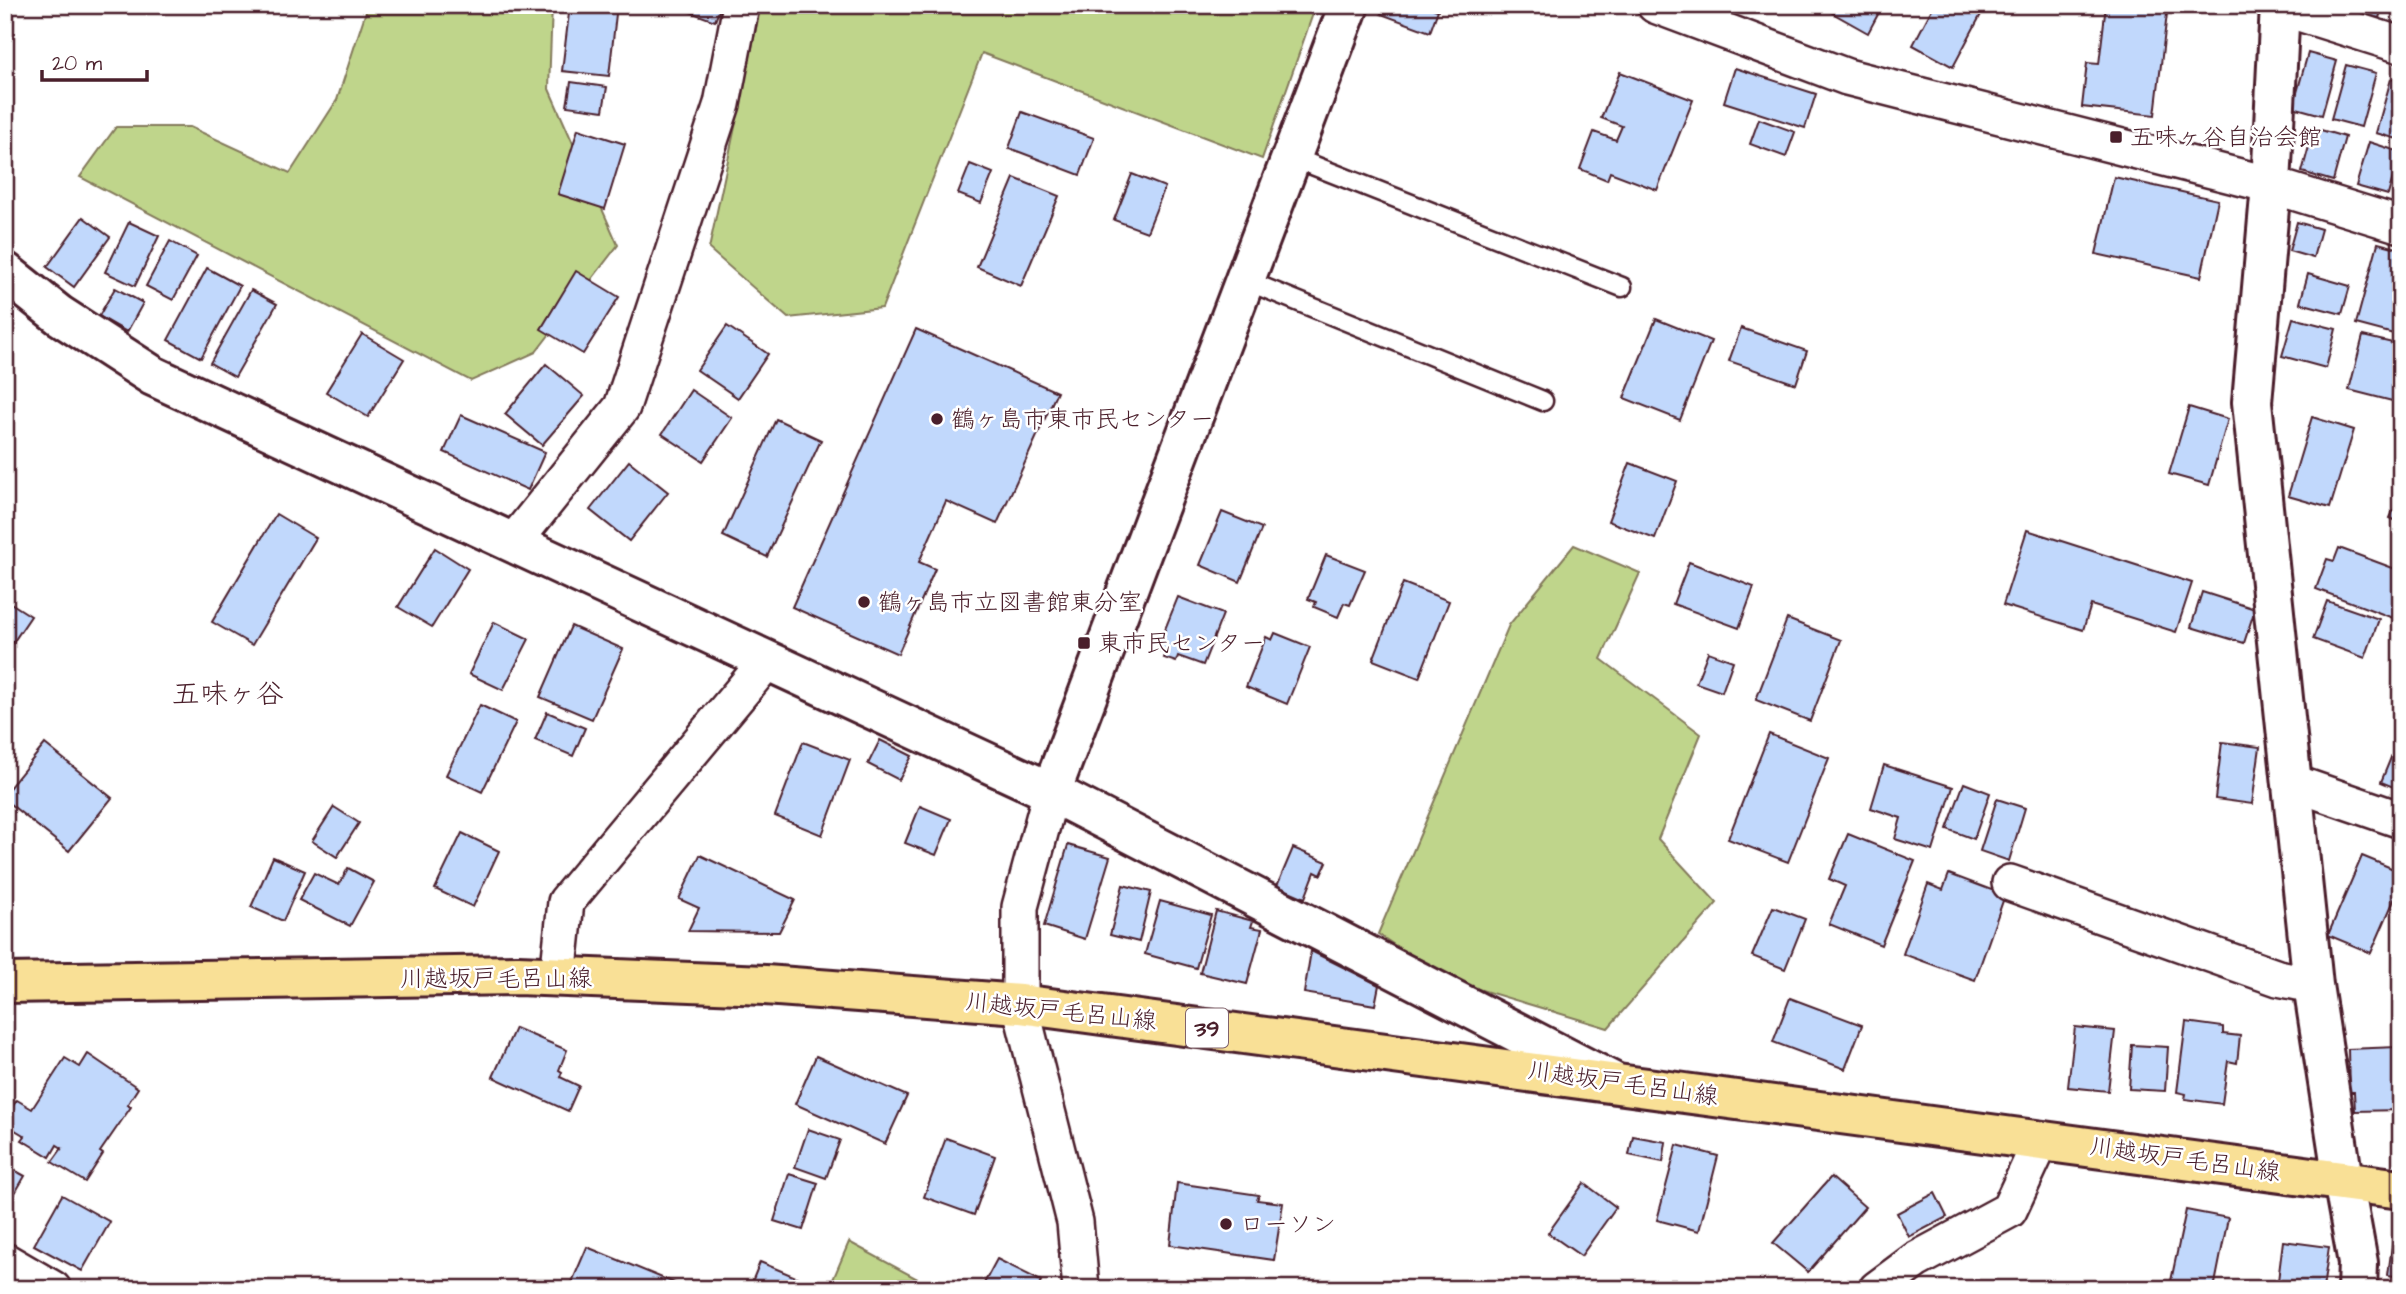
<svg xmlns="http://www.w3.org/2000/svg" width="2406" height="1294" font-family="'Architects Daughter','Klee One',sans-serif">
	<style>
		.green { fill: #bfd58b; stroke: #847a5b; stroke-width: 2 }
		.building { fill: #c1d8fc; stroke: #4a1f2b; stroke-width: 2 }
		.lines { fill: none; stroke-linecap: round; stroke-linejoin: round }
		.service-casing { stroke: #4a1f2b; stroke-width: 23 }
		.minor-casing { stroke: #4a1f2b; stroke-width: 40 }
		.tertiary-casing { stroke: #4a1f2b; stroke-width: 44 }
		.primary-casing { stroke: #4a1f2b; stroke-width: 44 }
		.service { stroke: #fff; stroke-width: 18 }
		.minor { stroke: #fff; stroke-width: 35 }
		.tertiary { stroke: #fff; stroke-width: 38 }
		.primary { stroke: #f9e096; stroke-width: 38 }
		.poi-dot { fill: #4a1f2b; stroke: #fff; stroke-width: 2.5 }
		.labels { text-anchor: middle; stroke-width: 5; stroke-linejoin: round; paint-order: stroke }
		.shield { fill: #fff; stroke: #80626b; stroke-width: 2 }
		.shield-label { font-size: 23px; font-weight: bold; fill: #4a1f2b }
		.poi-label { font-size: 24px; fill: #4a1f2b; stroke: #fff; text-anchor: start }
		.street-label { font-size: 24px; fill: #4a1f2b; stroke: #fff }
		.quarter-label { font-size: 28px; fill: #4a1f2b; stroke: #fff }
	</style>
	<rect width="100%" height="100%" fill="#fff"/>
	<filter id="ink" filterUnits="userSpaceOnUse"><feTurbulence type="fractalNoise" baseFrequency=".0143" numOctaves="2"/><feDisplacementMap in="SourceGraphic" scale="14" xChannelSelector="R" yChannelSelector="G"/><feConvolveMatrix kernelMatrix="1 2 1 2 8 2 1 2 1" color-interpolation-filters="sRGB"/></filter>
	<g filter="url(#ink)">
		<g class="green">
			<polygon points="368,5 552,5 549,89 618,245 536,352 471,381 80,177 116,127 190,127 290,173 337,100"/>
			<polygon points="761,5 1316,5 1262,159 982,53 882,308 788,318 709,249"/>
			<polygon points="1574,545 1640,573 1601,659 1701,734 1658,839 1717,903 1608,1028 1445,979 1378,934 1509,625"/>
			<polygon points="849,1242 936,1289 829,1289"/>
		</g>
		<g class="building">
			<polygon points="570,5 617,5 609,76 562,71"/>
			<polygon points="689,5 721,5 715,21 687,11"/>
			<polygon points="1384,5 1435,5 1434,9 1438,10 1430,32 1381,14"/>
			<polygon points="1832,5 1883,5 1868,33 1829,11"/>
			<polygon points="1934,5 1986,5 1953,67 1913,45"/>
			<polygon points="2106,5 2168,5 2155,115 2082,107 2087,63 2099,64"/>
			<polygon points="2350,5 2383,5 2379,18 2349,10"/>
			<polygon points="2308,53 2337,61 2322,115 2293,107"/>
			<polygon points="2346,65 2376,73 2361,127 2331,119"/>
			<polygon points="1735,68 1816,94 1805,128 1724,102"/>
			<polygon points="1620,72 1693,100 1657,190 1610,172 1607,180 1580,169 1594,132 1616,140 1622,126 1601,118"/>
			<polygon points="2391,79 2401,81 2401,140 2376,133"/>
			<polygon points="571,82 607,87 603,111 567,106"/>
			<polygon points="1022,112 1094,138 1080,175 1009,148"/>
			<polygon points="1759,119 1795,132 1786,157 1750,144"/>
			<polygon points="2314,128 2345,137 2333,181 2302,172"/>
			<polygon points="578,129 625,144 605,209 558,194"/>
			<polygon points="2369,142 2400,152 2388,195 2356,186"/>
			<polygon points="970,164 993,173 981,203 958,194"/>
			<polygon points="1132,174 1165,187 1147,232 1114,220"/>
			<polygon points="2114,177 2218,200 2201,277 2096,254"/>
			<polygon points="1014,178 1059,196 1021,286 977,267"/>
			<polygon points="83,217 110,237 74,287 47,267"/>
			<polygon points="129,222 159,236 135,286 105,272"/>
			<polygon points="2297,222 2321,229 2313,258 2289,251"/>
			<polygon points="170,241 197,256 173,300 146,286"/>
			<polygon points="2378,243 2401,249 2401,336 2356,324"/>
			<polygon points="207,268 240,286 201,358 168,340"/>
			<polygon points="576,271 619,297 583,354 541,329"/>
			<polygon points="2308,274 2350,286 2342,314 2300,303"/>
			<polygon points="115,288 143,303 127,332 99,316"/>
			<polygon points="251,290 277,304 235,377 210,363"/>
			<polygon points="2293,318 2336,329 2326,368 2282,356"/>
			<polygon points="1656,319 1711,341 1680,420 1624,398"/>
			<polygon points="727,326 768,354 738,398 697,370"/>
			<polygon points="1741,328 1807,351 1796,384 1729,361"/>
			<polygon points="916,329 1057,392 997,524 946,501 919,562 935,569 898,654 792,607"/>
			<polygon points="362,334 404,359 368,417 326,392"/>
			<polygon points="2363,336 2401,345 2400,403 2349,390"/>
			<polygon points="546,364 584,396 542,445 505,414"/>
			<polygon points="691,390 732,418 703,461 662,434"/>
			<polygon points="2189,407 2228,419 2209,485 2169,474"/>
			<polygon points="461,415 545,452 528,490 444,452"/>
			<polygon points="2312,417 2354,430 2330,508 2288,496"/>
			<polygon points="776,419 821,440 767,557 723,536"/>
			<polygon points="629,461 668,492 629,541 590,510"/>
			<polygon points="1630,463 1677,481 1655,539 1608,521"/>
			<polygon points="2401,494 2401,523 2390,518"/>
			<polygon points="1222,512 1262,528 1240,582 1200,565"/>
			<polygon points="276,514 316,538 252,645 212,622"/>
			<polygon points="2027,530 2192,583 2176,632 2091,605 2083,630 2003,605"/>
			<polygon points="435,548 468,569 432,627 398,607"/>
			<polygon points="2339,548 2401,571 2401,621 2316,589 2327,559 2334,561"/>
			<polygon points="1326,555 1365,570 1350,605 1344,603 1338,617 1314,607 1316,602 1308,599"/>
			<polygon points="1689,562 1754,587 1739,628 1673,604"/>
			<polygon points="1403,583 1449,601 1419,678 1373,660"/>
			<polygon points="2202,592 2255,609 2244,643 2191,627"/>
			<polygon points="1178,597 1223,614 1203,665 1178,656 1176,662 1164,658 1166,653 1157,649"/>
			<polygon points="6,600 31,616 8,650 5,648"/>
			<polygon points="2327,601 2379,619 2365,658 2313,639"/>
			<polygon points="1787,619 1841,640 1810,721 1756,700"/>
			<polygon points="494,622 529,639 503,690 469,674"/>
			<polygon points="571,626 623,649 592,719 540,697"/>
			<polygon points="1275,633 1310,647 1287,704 1246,687 1266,637 1272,640"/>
			<polygon points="1708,652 1733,661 1722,692 1696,683"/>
			<polygon points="480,705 516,722 482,792 446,775"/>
			<polygon points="547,712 585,728 573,756 535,740"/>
			<polygon points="2401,733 2401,790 2381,782"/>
			<polygon points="1769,734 1829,758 1788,862 1728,839"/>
			<polygon points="880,740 912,756 899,780 868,764"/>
			<polygon points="803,742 850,760 822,835 775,816"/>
			<polygon points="2222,742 2260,747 2252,804 2215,799"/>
			<polygon points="45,744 112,798 69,851 5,800 5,793"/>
			<polygon points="1884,765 1953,787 1933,851 1895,839 1901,818 1871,808"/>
			<polygon points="1964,783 1990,793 1974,839 1947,829"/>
			<polygon points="1997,799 2025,808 2009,861 1980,851"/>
			<polygon points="920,806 951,819 936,855 905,843"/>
			<polygon points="334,807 359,823 337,857 312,841"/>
			<polygon points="462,833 499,851 473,907 435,889"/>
			<polygon points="1848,834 1915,861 1881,945 1829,924 1845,886 1829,879"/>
			<polygon points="1068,845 1110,857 1085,939 1044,926"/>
			<polygon points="1293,848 1327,862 1321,875 1315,872 1305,898 1277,886"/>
			<polygon points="700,855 795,900 779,932 688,931 699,908 679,899"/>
			<polygon points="2362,856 2401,872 2401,884 2371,953 2328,935"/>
			<polygon points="273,857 305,871 283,921 251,907"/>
			<polygon points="348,868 374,882 350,926 299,900 314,873 339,885"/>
			<polygon points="1949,874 2005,895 1975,980 1903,954 1928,884 1943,890"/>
			<polygon points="1123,885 1151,892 1139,942 1110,935"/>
			<polygon points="1160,901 1211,915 1196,968 1145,954"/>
			<polygon points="1773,907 1805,919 1785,969 1752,956"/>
			<polygon points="1216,911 1253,921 1251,927 1262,929 1247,984 1200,973"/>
			<polygon points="1311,951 1379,985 1375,1005 1304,993"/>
			<polygon points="1790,998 1862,1025 1845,1069 1773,1042"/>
			<polygon points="2186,1022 2223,1027 2223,1034 2240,1036 2237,1063 2228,1061 2222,1104 2185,1099 2186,1094 2177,1092"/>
			<polygon points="2075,1027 2115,1031 2108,1091 2068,1087"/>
			<polygon points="515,1028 567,1050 559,1070 562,1072 560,1077 579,1086 568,1111 493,1077"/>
			<polygon points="2132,1045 2168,1047 2165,1091 2129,1089"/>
			<polygon points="2397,1047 2400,1110 2355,1111 2354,1092 2349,1092 2348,1049"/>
			<polygon points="88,1054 138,1088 127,1105 131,1107 100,1152 103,1154 85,1182 52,1162 62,1148 57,1145 50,1157 22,1140 25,1136 5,1124 5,1117 17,1100 32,1109 65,1058 80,1067"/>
			<polygon points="816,1056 907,1096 885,1144 795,1104"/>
			<polygon points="808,1129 840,1140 826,1178 795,1167"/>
			<polygon points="1633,1136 1666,1142 1663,1162 1629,1155"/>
			<polygon points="946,1138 995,1156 974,1215 924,1197"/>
			<polygon points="1677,1145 1718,1156 1699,1231 1657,1220"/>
			<polygon points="5,1165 25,1176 5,1210"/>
			<polygon points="789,1174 818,1183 803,1230 774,1221"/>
			<polygon points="1831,1177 1865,1207 1808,1272 1773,1243"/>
			<polygon points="1177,1183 1259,1195 1257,1200 1283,1203 1274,1260 1170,1245"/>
			<polygon points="1584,1183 1616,1207 1581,1256 1548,1233"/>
			<polygon points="1935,1193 1947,1217 1909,1237 1897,1213"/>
			<polygon points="62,1195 110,1222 82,1271 34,1245"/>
			<polygon points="2186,1210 2228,1218 2214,1289 2171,1281"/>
			<polygon points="2393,1238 2401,1240 2401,1277 2388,1275"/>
			<polygon points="2283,1241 2329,1247 2323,1289 2277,1289"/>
			<polygon points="587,1247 689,1289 569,1289"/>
			<polygon points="997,1259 1041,1281 1037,1289 981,1289"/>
			<polygon points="760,1262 815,1285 813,1289 749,1289"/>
		</g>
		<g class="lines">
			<g class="service-casing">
				<g id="service">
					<polyline points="1292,157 1622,287"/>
					<polyline points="1245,280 1543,401"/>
				</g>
			</g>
			<g class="minor-casing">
				<g id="minor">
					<polyline points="1655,5 1847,77 2271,185 2401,225"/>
					<polyline points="2280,7 2401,45"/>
					<polyline points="513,543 622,407 722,104 741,5"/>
					<polyline points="2291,782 2401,820"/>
					<polyline points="1051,792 1020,907 1020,1004 1075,1222 1081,1289"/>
					<polyline points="2010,883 2278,978 2313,985"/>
					<polyline points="558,977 566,902 767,661"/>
					<polyline points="5,1261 53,1289"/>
					<polyline points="1877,1289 1916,1260 2009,1210 2042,1139"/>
				</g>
			</g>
			<g class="tertiary-casing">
				<g id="tertiary">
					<polyline points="2280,5 2271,185 2252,402 2313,985 2343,1180 2358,1263 2357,1289"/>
					<polyline points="5,272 59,315 153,376 1051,792 1611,1081"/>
					<polyline points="1051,792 1349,5"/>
				</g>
			</g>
			<g class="primary-casing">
				<polyline id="primary" points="5,983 518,975 765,985 1020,1004 2401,1189"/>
			</g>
			<use href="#service" class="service"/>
			<use href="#minor" class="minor"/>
			<use href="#tertiary" class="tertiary"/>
			<use href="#primary" class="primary"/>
		</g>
	</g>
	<g class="poi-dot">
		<rect x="2109" y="130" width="14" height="14" rx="3.5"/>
		<circle cx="937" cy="419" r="7"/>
		<circle cx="864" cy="602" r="7"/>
		<rect x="1077" y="636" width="14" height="14" rx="3.5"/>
		<circle cx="1226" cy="1224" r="7"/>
	</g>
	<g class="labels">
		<rect class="shield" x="1186" y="1008.5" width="42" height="39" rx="5"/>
		<g class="shield-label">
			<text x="1207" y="1036">39</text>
		</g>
		<g class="poi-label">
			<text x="2130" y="145">五味ヶ谷自治会館</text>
			<text x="951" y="427">鶴ヶ島市東市民センター</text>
			<text x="878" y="610">鶴ヶ島市立図書館東分室</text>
			<text x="1098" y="651">東市民センター</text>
			<text x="1240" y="1232">ローソン</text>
		</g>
		<g class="street-label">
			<text x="496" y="986">川越坂戸毛呂山線</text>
			<text transform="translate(1061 1011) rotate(6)" y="8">川越坂戸毛呂山線</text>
			<text transform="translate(1623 1083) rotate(8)" y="8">川越坂戸毛呂山線</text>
			<text transform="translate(2185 1159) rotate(8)" y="8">川越坂戸毛呂山線</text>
		</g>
		<g class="quarter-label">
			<text x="228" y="703">五味ヶ谷</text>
		</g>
	</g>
	<rect width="2406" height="1294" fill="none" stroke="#fff" stroke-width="28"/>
	<rect x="14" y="14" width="2378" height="1266" fill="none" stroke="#4a1f2b" stroke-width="2.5" filter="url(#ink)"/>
	<path d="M42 70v10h105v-10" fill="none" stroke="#4a1f2b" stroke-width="3.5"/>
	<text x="52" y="70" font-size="21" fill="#4a1f2b" stroke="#ffffff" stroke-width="5" paint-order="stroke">20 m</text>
</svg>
